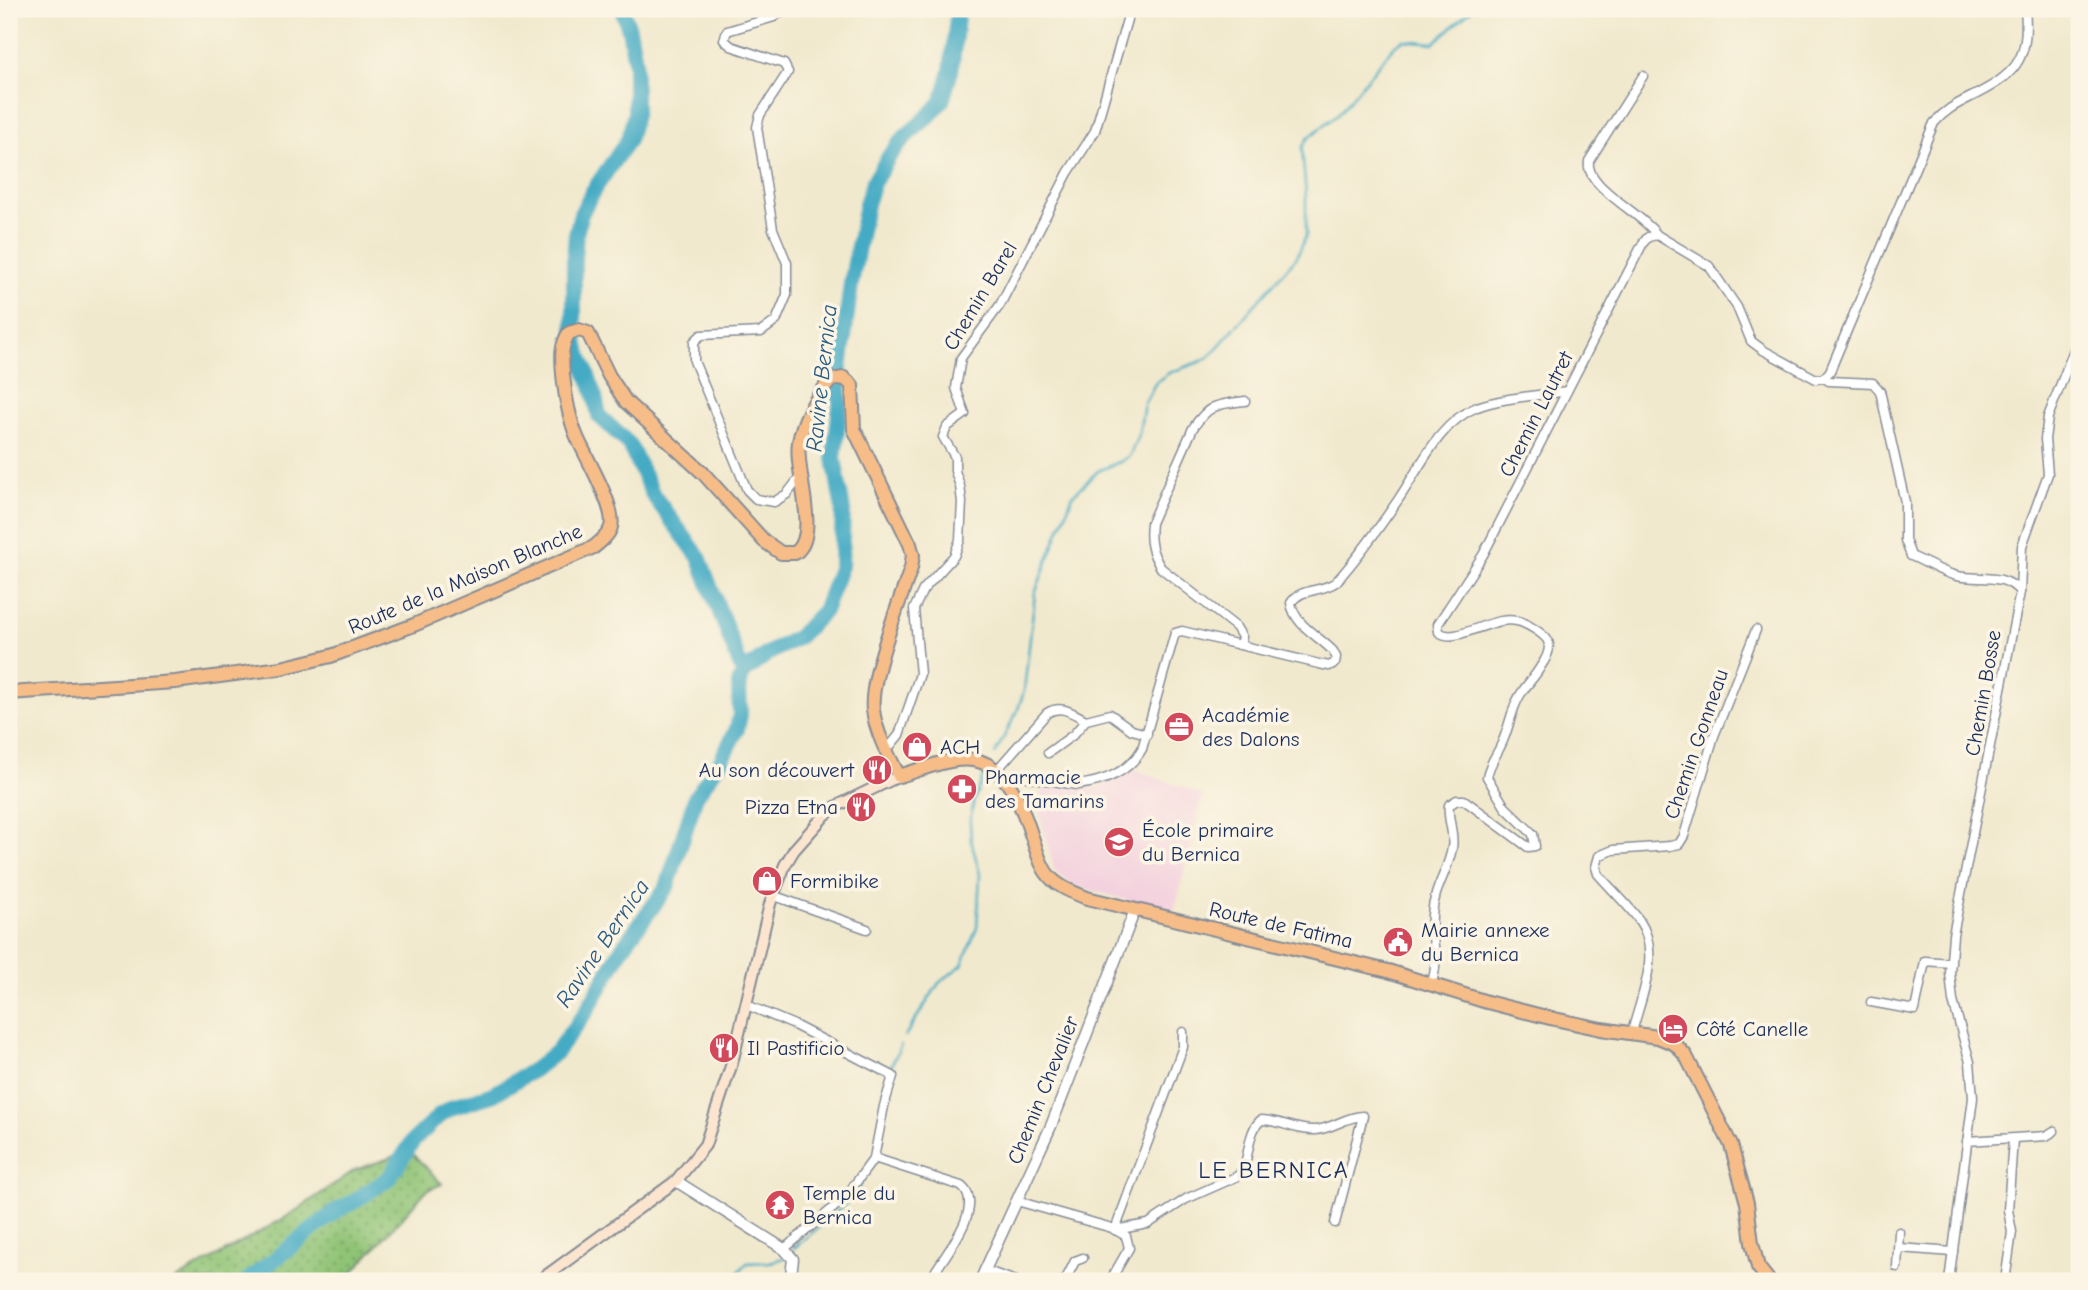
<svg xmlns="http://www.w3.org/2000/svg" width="2088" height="1290" font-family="'Comic Neue',sans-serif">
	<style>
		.built { fill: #f3cfde }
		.grass { fill: url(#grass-dots); stroke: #55796a; stroke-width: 2 }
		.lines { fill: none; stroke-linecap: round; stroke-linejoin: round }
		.stream { stroke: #44abc4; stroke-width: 2.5 }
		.river { stroke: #44abc4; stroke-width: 16 }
		.minor-casing { stroke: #868c96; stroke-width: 11 }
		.tertiary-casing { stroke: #868c96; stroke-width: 13 }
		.secondary-casing { stroke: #868c96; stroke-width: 14 }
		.primary-casing { stroke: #868c96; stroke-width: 16 }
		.minor { stroke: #fff; stroke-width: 8 }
		.tertiary { stroke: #fff; stroke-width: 10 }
		.secondary { stroke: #fce5cf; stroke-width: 10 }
		.primary { stroke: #f7bd88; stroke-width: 12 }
		.labels { text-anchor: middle; stroke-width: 7; stroke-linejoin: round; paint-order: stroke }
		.street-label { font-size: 21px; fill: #1b2f5e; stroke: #fcf5e5 }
		.poi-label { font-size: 21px; fill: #1b2f5e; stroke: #fcf5e5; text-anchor: start }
		.water-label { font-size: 23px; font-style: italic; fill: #295a82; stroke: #fcf5e5 }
		.quarter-label { font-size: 24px; letter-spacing: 2px; fill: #1b2f5e; stroke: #fcf5e5 }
	</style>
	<defs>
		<pattern id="grass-dots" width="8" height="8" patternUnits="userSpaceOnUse" patternTransform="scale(1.75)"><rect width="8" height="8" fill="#8fc375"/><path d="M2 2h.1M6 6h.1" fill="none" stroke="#749f63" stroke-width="1.8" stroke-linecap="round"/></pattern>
	</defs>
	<rect width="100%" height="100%" fill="#fcf5e5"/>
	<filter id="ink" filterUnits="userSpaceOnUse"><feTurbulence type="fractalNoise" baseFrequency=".0143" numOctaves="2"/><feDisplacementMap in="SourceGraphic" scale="14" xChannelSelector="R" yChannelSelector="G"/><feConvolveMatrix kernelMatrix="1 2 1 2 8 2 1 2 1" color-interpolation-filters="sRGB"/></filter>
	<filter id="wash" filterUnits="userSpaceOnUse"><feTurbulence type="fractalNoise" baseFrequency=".00686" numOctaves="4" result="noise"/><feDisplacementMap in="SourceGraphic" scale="28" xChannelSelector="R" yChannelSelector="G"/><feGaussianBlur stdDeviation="1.57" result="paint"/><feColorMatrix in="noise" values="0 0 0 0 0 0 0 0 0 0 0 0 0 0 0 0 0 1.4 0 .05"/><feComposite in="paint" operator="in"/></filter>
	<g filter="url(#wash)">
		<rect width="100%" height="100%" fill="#f1e9cd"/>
		<polygon class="built" points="1135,770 1203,795 1174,913 1073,885 1055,872 1039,813 1044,784 1096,788"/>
		<polygon class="grass" points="410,1151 442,1184 426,1191 345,1281 174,1281 291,1214 355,1170"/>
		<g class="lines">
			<g class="stream">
				<polyline points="995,754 1017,712 1024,691 1035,593 1073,495 1098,471 1122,461 1130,455 1139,433 1144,404 1156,382 1169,373 1202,361 1210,356 1295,259 1300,250 1306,235 1306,196 1302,148 1307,139 1338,114 1394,46 1403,40 1434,43 1472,9"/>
				<polyline points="905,1036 939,983 962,965 977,928 980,874 971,840 970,822 974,800 985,773"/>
				<polyline points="891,1066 901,1045"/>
				<polyline points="884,1092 886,1078"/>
				<path d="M 794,1248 C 818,1226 848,1209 863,1179"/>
				<polyline points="730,1281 747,1263 770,1262 784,1258"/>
			</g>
			<g class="river">
				<polyline points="622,9 629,29 635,61 635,114 628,140 593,191 581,214 576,234 574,260 574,330 577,347 594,392 599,416 629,444 653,495 699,557 743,673"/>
				<polyline points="247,1281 336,1211 355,1201 389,1178 413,1141 440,1115 453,1107 494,1094 535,1069 556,1052 586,1012 623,947 667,887 696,796 720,762 737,729 740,715 739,684 743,673 767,654 798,637 824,611 841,566 843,510 834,458 840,406 839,376 851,284 866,204 873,183 890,155 906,136 930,115 942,101 951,71 958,9"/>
			</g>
		</g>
	</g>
	<g filter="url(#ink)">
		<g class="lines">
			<g class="minor-casing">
				<g id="minor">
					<polyline points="786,9 774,17 727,31 724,40 731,46 784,64 788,72 760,115 757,127 773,229 787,263 787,295 776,321 761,332 701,335 694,342 694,361 747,490 756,499 774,502 787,494 800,477"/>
					<path d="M 1643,76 L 1589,161 C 1584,186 1642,213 1657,235"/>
					<path d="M 1824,378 L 1829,381 L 1873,383 L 1880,391 L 1905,502 L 1905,540 L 1911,556 C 1926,562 1942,573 1957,576 C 1980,581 2004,572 2020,592 L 1953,935 L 1950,973 L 1953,1001 L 1970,1062 L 1973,1098 L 1949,1281"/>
					<polyline points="2020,592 2022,546 2048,474 2045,439 2048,417 2079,337"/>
					<path d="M 1240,645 L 1242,637 L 1236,627 L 1161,568 C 1151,552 1149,541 1151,523 L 1193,428 C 1209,404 1218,404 1245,401"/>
					<polyline points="886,751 899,735 920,674 914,609 923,590 954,556 960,540 962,502 960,486 955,471 955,457 943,437 947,427 965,414 956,388 961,358 1000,305 1068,173 1095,131 1130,9"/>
					<polyline points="1048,753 1073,735 1086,720 1110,714 1132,730 1147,734"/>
					<path d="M 996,771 L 1047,713 C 1061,704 1072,713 1086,720"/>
					<path d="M 1004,778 L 1016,775 L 1077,785 C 1103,782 1129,772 1142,749 L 1175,633 L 1182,631 L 1319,664 L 1329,666 L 1335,663 L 1336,657 L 1333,651 C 1318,635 1295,626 1291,603 C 1301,587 1320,593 1336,582 C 1359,556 1379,528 1398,500 C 1420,468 1439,422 1477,407 C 1505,397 1538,396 1567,391"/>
					<polyline points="772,895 867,929"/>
					<path d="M 1431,985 C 1441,958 1430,941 1432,915 C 1434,887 1448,872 1452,848 C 1455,833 1447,820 1449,805 L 1457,800 L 1464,800 L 1528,847 L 1535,846 L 1533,834 L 1505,807 L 1487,777 C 1489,764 1497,755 1502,743 C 1509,728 1511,711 1519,697 C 1525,686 1535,677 1541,666 C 1546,659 1551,649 1548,641 C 1544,634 1529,625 1521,622 C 1494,612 1457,646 1439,632 L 1438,624 L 1483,555 L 1643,243 L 1648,237 L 1657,235 L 1709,266 L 1737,307 L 1751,341 L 1763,350 L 1816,379 L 1824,378 L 1830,371 L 1934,123 C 1944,111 1955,105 1969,98 C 2015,75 2030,61 2025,9"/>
					<polyline points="1871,1002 1915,1010 1925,961 1951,963"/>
					<polyline points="747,1005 794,1025 893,1076 884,1106 874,1158 844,1199 784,1249"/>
					<path d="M 1632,1032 C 1641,997 1662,953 1639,920 C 1627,904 1611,889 1598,874 L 1596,867 L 1599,856 L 1613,850 L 1670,846 L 1679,844 L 1684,836 L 1714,736 L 1756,630"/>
					<polyline points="1967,1141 2046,1136 2054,1131"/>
					<path d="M 874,1158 L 961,1186 C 986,1205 947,1252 935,1272"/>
					<polyline points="1017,1201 1112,1228 1126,1236 1129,1248 1110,1281"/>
					<path d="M 1115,1230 L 1148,1224 L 1186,1199 L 1238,1176 C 1252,1160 1245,1134 1261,1120 C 1280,1120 1296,1131 1315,1130 C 1332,1129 1347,1116 1363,1116 L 1335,1223"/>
					<polyline points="1115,1230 1183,1047 1183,1032"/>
					<polyline points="1899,1248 1953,1252"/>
					<polyline points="1897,1267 1899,1232"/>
					<polyline points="984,1270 1016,1281"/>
					<polyline points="1065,1281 1075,1261 1083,1258"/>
					<polyline points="2005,1281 2012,1232 2008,1210 2013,1139"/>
				</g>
			</g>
			<g class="tertiary-casing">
				<g id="tertiary">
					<polyline points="676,1181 784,1249 793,1259 791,1275 787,1281"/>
					<polyline points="980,1281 1051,1126 1135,910"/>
				</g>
			</g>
			<g class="secondary-casing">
				<polyline id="secondary" points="539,1281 676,1181 705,1145 732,1063 770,904 785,865 794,850 825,815 837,806 899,776"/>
			</g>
			<g class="primary-casing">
				<g id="primary">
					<path d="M 9,693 L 175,682 L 281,668 L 331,656 L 414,625 L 594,547 C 600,542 609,535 611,527 C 617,509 585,456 577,437 C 569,418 565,395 563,374 C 562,359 560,346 569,333 L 579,330 L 588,333 L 609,376 L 626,402 L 703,473 L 764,541 L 781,553 L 795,553 C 821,536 794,470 799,442 C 803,419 816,397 831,380 L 844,378 L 852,385 L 854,429 L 910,544 L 913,555 L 911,568 C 900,601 869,679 873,710 C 876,733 888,755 899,776 C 921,770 949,757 973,760 C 1007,764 1023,809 1032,837 C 1036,848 1039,862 1046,872 C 1055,886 1072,892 1087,898 L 1388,971 L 1487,1002 L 1550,1018 L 1601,1029 L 1658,1037 L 1675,1044 L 1686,1056 L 1731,1145 L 1747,1203 L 1752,1243 L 1758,1267 L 1769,1281"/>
					<polyline points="2078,1281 2079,1280"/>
				</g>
			</g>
			<use href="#minor" class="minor"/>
			<use href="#tertiary" class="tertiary"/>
			<use href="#secondary" class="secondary"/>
			<use href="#primary" class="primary"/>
		</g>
	</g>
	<defs>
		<g id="office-disc" transform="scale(1.575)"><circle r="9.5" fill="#d1495b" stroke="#fcf5e5"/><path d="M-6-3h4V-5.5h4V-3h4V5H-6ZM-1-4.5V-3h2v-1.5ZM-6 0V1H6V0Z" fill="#fff"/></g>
		<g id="shop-disc" transform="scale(1.575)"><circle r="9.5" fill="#d1495b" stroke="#fcf5e5"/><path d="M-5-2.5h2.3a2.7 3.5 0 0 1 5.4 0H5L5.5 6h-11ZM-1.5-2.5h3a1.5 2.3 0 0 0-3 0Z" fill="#fff"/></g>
		<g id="restaurant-disc" transform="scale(1.575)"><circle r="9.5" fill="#d1495b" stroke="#fcf5e5"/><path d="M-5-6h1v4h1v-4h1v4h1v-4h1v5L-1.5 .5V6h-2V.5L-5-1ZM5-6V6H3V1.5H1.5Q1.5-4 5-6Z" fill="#fff"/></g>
		<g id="pharmacy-disc" transform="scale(1.575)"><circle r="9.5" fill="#d1495b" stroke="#fcf5e5"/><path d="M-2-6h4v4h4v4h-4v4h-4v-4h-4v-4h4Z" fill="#fff"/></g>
		<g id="school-disc" transform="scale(1.575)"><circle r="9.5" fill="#d1495b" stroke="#fcf5e5"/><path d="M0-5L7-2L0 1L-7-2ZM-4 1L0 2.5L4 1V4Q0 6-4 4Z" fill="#fff"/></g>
		<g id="civic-disc" transform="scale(1.575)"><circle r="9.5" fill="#d1495b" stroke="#fcf5e5"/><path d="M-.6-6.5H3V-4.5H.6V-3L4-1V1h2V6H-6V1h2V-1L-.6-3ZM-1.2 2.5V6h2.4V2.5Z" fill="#fff"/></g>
		<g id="hotel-disc" transform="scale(1.575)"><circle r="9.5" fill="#d1495b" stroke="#fcf5e5"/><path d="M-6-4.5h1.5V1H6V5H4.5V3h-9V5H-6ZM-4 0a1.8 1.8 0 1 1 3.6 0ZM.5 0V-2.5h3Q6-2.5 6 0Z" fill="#fff"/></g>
		<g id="temple-disc" transform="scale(1.575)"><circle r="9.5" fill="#d1495b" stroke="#fcf5e5"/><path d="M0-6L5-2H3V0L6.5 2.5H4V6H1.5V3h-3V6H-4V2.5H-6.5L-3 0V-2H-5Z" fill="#fff"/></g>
	</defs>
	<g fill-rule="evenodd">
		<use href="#office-disc" x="1179" y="727"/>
		<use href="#shop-disc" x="917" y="747"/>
		<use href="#restaurant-disc" x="877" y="770"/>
		<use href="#pharmacy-disc" x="962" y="789"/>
		<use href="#restaurant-disc" x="861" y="807"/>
		<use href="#school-disc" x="1119" y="842"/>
		<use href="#shop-disc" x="767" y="881"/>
		<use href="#civic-disc" x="1398" y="942"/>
		<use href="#hotel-disc" x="1673" y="1029"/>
		<use href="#restaurant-disc" x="724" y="1048"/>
		<use href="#temple-disc" x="780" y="1205"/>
	</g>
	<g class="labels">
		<g class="street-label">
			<text transform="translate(980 296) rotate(-59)" y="7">Chemin Barel</text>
			<text transform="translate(1536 414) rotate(-63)" y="7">Chemin Lautret</text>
			<text transform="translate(465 579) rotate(-23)" y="7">Route de la Maison Blanche</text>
			<text transform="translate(1983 693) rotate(-80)" y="7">Chemin Bosse</text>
			<text transform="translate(1696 744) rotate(-71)" y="7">Chemin Gonneau</text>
			<text transform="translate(1281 925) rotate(13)" y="7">Route de Fatima</text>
			<text transform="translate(1043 1090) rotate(-68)" y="7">Chemin Chevalier</text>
		</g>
		<g class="poi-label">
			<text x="1202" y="722">Académie<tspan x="1202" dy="24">des Dalons</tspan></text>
			<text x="940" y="754">ACH</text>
			<text x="854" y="777" text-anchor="end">Au son découvert</text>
			<text x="985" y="784">Pharmacie<tspan x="985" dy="24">des Tamarins</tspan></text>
			<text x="838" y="814" text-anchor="end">Pizza Etna</text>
			<text x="1142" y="837">École primaire<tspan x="1142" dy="24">du Bernica</tspan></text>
			<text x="790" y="888">Formibike</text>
			<text x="1421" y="937">Mairie annexe<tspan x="1421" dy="24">du Bernica</tspan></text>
			<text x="1696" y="1036">Côté Canelle</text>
			<text x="747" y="1055">Il Pastificio</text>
			<text x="803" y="1200">Temple du<tspan x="803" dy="24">Bernica</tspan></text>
		</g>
		<g class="water-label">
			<text transform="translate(821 378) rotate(-84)" y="8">Ravine Bernica</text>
			<text transform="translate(602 943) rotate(-56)" y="8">Ravine Bernica</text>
		</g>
		<g class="quarter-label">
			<text x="1274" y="1178">LE BERNICA</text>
		</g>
	</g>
	<rect width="2088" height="1290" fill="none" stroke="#fcf5e5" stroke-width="35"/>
</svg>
